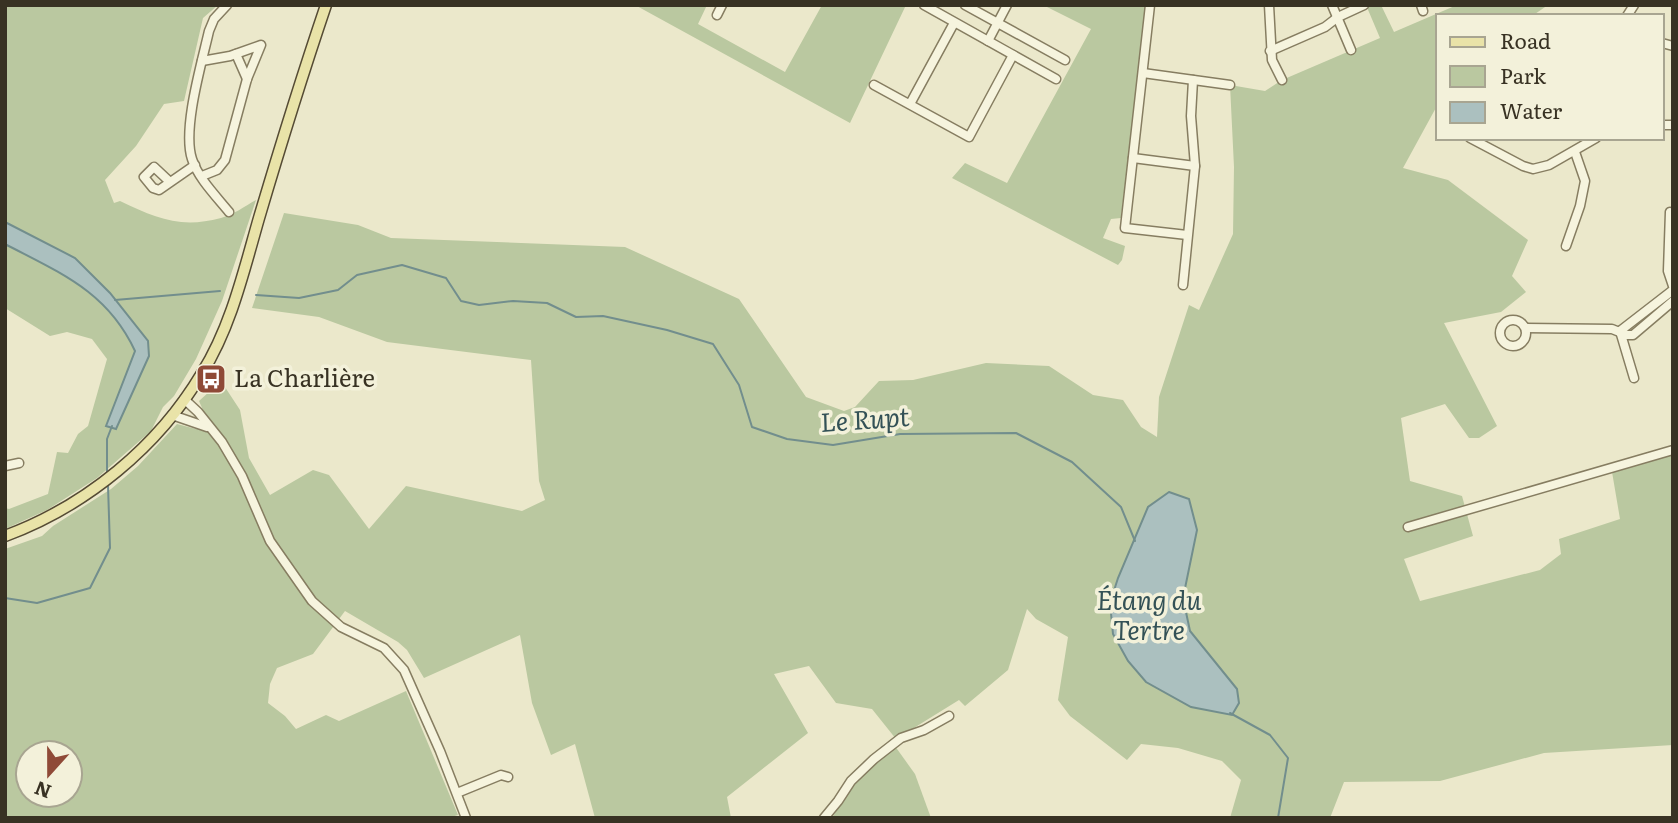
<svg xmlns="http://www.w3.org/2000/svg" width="1678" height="823" font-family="Literata,serif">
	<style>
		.green { fill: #bac8a0; fill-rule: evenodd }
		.water { fill: #abc0bf; stroke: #728e8d; stroke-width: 2 }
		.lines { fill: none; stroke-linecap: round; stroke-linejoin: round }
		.stream { stroke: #728e8d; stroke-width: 2 }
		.minor-casing { stroke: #867d61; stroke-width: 11 }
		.major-casing { stroke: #554b34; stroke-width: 13 }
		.minor { stroke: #f6f4de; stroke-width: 8 }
		.major { stroke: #e9e3a8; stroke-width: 10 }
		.labels { text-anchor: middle; stroke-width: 7; stroke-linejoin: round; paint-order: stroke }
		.poi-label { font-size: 24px; fill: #383223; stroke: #f3f1da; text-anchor: start }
		.water-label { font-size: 26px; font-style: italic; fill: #335156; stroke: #f3f1da }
	</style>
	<rect width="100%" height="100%" fill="#ebe8cb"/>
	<g class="green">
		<path d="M 5,5 L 218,5 L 203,18 L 184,101 L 164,104 L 136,146 L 105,180 L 114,203 L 120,201 C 156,218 180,229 221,218 C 233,215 245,206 256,200 L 222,301 L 196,359 L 174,396 L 163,407 L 151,431 L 97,478 L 47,510 L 5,529 L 5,508 L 9,509 L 48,494 L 57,452 L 68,453 L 78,434 L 88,426 L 107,359 L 92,339 L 67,332 L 50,336 L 5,308 L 5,244 C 63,274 104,289 135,350 L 116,429 L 149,356 L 75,258 L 5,222 Z"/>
		<polygon points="635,5 707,5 698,24 785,72 822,5 906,5 850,123"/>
		<polygon points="1043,5 1146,5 1121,218 1111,219 1103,238 1125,246 1122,260 1118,265 952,178 965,163 1007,183 1091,29"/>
		<path d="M 1366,5 L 1381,5 L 1394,32 L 1457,5 L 1548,5 L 1532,16 L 1438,16 L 1438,104 L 1403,168 L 1448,180 L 1528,240 L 1512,276 L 1526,292 L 1501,312 L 1444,323 L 1497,426 L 1479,438 L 1469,438 L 1445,404 L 1401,418 L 1410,481 L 1462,496 L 1473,536 L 1404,559 L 1420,601 L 1540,570 L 1561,554 L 1559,539 L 1620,519 L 1611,466 L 1673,449 L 1673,745 L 1544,753 L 1440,781 L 1344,782 L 1330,818 L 1230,818 L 1241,780 L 1222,761 L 1178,748 L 1141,744 L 1127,760 L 1070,716 L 1058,700 L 1068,637 L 1036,619 L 1027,609 L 1008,670 L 965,706 L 959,700 L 896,739 L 872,709 L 836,703 L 809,666 L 774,674 L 808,733 L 727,797 L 731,818 L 595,818 L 575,744 L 551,755 L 532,703 L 520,635 L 424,678 L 407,650 L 398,642 L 345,611 L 313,654 L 277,668 L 270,684 L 268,703 L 285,716 L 296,729 L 326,715 L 339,721 L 406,691 L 458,815 L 448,818 L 5,818 L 5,549 L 42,536 L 53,526 L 111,489 L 138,466 L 177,424 L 196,429 L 207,419 L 199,401 L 221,381 L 240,410 L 249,458 L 270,495 L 313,470 L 329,475 L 369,529 L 406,486 L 522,511 L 545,500 L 539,481 L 531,360 L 387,342 L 319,317 L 252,308 L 284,213 L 358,225 L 391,238 L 625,247 L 739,299 L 806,397 L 844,411 L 855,407 L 879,381 L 913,380 L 986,363 L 1049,366 L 1093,395 L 1123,400 L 1141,427 L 1157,437 L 1159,397 L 1189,305 L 1199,310 L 1233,234 L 1234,167 L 1230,85 L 1265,91 L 1282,80 L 1380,38 ZM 28,753 L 70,753 L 70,795 L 28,795 Z"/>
		<polygon points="892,742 915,774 931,818 832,818 851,788"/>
	</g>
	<g class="water">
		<path d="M 5,222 L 75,258 L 110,293 L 148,341 L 149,356 L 116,429 L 106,426 L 135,351 C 107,291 60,273 5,244 Z"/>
		<polygon points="1169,492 1189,499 1197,530 1183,598 1190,631 1237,689 1239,703 1232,715 1191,707 1146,682 1128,661 1113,634 1110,603 1118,578 1148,507"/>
	</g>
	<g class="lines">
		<g class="stream">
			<polyline points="256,295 299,298 338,290 357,275 402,265 446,278 461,301 479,305 513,301 547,303 576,317 603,316 667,330 713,344 739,385 752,427 787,439 833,445 900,434 1016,433 1072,462 1121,507 1135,541"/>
			<polyline points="115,300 220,291"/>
			<polyline points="107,472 107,439 112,426"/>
			<polyline points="5,598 37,603 90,588 110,548 108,485"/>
			<polyline points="1230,713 1270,735 1288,758 1278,818"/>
		</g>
		<g class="minor-casing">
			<g id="minor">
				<path d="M 227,5 L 214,19 L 209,31 C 202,62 182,129 192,159 C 198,178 216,196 229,212"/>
				<polyline points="924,5 1056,79"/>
				<polyline points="965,5 1065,60"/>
				<polyline points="1150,5 1125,228 1187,235"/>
				<polyline points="1269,5 1272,60 1282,80"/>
				<polyline points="1332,5 1351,50"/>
				<polyline points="1421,5 1423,11"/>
				<polyline points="717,15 722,5"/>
				<polyline points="1627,16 1634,5"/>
				<polyline points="988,41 1007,5"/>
				<polyline points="1662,43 1673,46"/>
				<polyline points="1270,51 1325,27 1338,17 1364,5"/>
				<polyline points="236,54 247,79"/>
				<polyline points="202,61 230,56 261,45 247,79 225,160 217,170 202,176"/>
				<polyline points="1143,73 1230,85"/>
				<polyline points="874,85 969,137 1013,55"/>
				<polyline points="910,104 954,23"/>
				<polyline points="1662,125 1673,125"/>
				<polyline points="1470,138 1523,166 1533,169 1549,165 1596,138"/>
				<polyline points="1133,158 1195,166"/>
				<polyline points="170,182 154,167 144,177 153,188 159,190 195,165"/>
				<polyline points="1673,213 1670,212 1668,271 1673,286"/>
				<polyline points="1566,246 1580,206 1585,181 1575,152"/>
				<polyline points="1183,285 1195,166 1191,116 1193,80"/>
				<circle cx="1513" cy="333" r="13"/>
				<polyline points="1526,328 1612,329 1627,335 1633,335 1673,301"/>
				<polyline points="1620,331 1673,290"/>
				<polyline points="1620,331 1634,378"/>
				<polyline points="184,399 198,412 222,442 242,476 270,541 312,601 341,627 384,648 404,670 440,751 466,818"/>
				<polyline points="172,415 207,427"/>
				<polyline points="5,466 19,463"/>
				<polyline points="1408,527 1673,450"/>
				<polyline points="457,793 501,775 508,777"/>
				<polyline points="824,818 838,801 851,781 874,759 901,738 924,730 949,716"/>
			</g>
		</g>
		<g class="major-casing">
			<path id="major" d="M 5,536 C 86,506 158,447 202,373 C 231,327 244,270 259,218 C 280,147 302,76 326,5"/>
		</g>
		<use href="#minor" class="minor"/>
		<use href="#major" class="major"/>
	</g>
	<defs>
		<g id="bus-square" transform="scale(1.575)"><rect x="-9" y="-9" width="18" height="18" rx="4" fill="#8f4a37" stroke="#f3f1da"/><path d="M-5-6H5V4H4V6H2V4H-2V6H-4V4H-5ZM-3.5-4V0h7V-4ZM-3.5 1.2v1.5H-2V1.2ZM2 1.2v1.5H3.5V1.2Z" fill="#fff"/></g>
	</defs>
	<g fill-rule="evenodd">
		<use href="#bus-square" x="211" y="379"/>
	</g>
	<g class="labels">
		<g class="poi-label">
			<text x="234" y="387">La Charlière</text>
		</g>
		<g class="water-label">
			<text transform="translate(865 420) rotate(-4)" y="9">Le Rupt</text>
			<text x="1149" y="610">Étang du<tspan x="1149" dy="30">Tertre</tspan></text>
		</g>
	</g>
	<rect width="1678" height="823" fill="none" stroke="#383223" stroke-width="14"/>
	<rect x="1436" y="14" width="228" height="126" fill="#f3f1da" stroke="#a8a591" stroke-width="2"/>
	<rect x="1450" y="37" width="35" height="10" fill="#e9e3a8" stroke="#a8a591" stroke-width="2"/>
	<text x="1500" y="49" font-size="21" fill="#383223">Road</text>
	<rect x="1450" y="66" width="35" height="21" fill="#bac8a0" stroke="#a8a591" stroke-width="2"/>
	<text x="1500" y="84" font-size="21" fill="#383223">Park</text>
	<rect x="1450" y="102" width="35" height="21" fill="#abc0bf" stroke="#a8a591" stroke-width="2"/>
	<text x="1500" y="119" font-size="21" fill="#383223">Water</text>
	<g transform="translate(49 774) rotate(201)"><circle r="33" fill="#f3f1da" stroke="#a8a591" stroke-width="2"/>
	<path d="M0-5L12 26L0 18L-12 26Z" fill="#8f4a37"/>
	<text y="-10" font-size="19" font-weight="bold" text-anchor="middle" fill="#383223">N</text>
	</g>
</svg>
